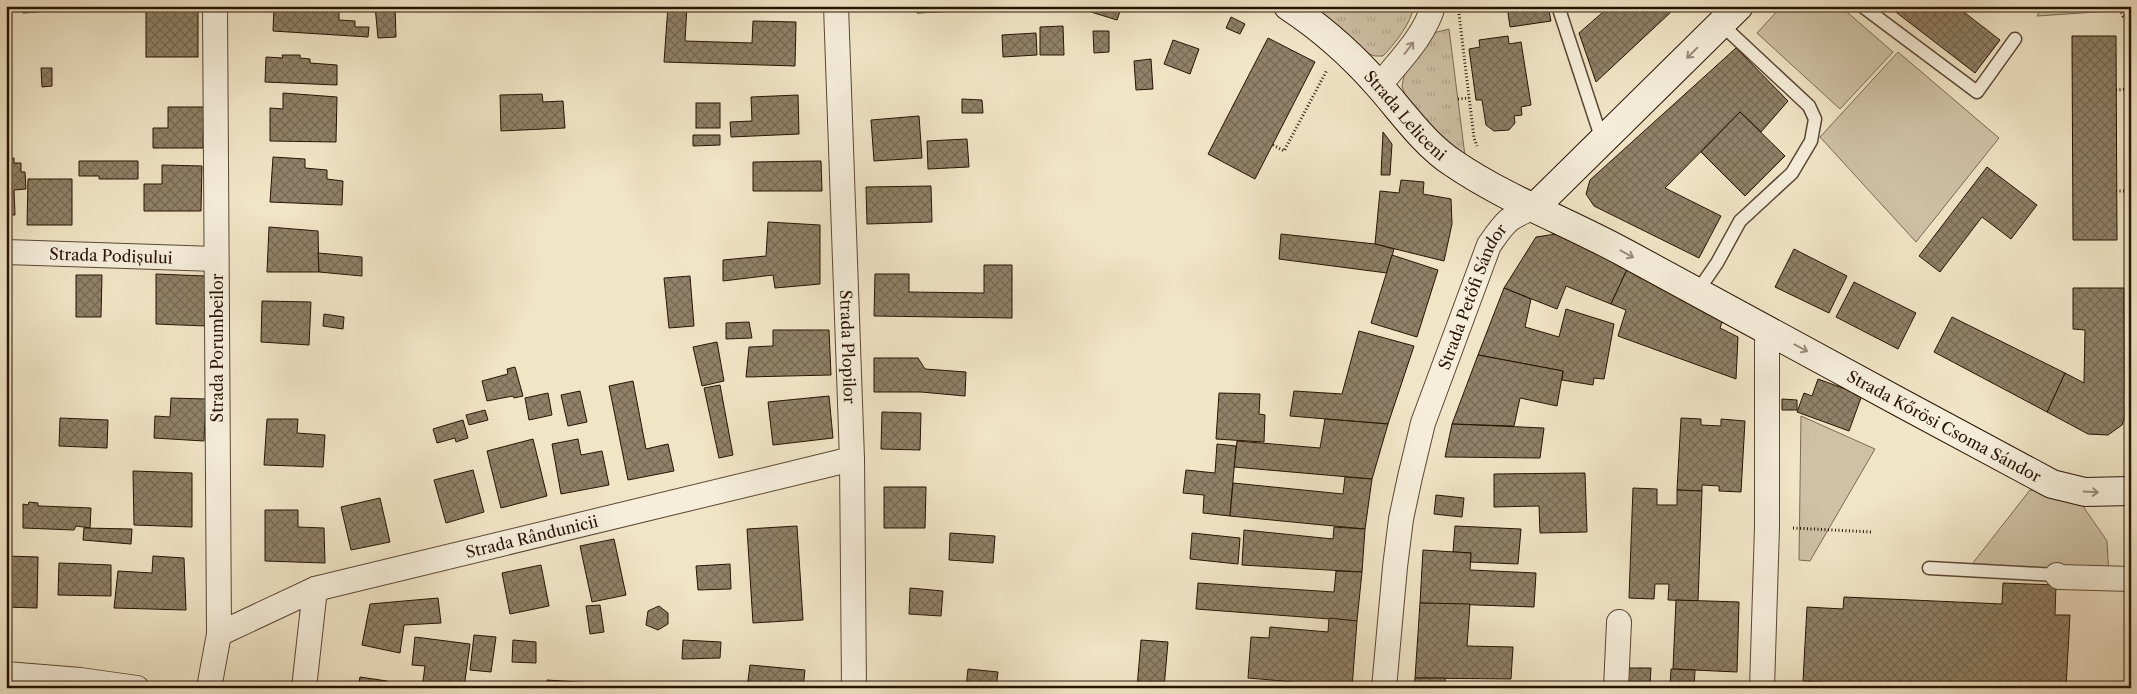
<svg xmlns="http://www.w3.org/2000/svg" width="2137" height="694" font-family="'Libre Caslon Text',serif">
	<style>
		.grass { fill: url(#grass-tufts); stroke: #7b6a54 }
		.forest { fill: url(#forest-firs); stroke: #7b6a54 }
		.park { fill: #cfc1a6; stroke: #7b6a54 }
		.building { fill: url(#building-cross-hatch); stroke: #271402 }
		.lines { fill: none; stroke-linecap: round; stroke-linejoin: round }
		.lane-casing { stroke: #5a4833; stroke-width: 15 }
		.street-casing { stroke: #5a4833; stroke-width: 26 }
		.secondary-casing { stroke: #271402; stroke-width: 30 }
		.path { stroke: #271402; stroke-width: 3; stroke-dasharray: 1 2.5; stroke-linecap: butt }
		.lane { stroke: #f6eedb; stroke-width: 12 }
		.street { stroke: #f6eedb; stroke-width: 24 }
		.secondary { stroke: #f6eedb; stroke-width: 28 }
		.oneway { stroke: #998c79 }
		.labels { text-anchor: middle; stroke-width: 5; stroke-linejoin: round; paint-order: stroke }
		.street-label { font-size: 16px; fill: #271402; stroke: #f6eedb }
	</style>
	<defs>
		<pattern id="grass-tufts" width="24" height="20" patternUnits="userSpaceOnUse" patternTransform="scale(1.25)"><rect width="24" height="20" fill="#cfc1a6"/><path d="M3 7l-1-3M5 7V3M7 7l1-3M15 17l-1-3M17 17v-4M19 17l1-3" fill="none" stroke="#b2a58d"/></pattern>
		<pattern id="forest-firs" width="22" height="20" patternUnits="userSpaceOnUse" patternTransform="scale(1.25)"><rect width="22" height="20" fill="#cfc1a6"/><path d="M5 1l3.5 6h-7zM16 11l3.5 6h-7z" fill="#b2a58d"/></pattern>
		<pattern id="building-cross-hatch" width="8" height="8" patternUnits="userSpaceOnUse" patternTransform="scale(1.25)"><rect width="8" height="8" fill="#908168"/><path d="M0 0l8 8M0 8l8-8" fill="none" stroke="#766853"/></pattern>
	</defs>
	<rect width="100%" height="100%" fill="#f1e5c7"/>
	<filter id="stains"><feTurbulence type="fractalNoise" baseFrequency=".004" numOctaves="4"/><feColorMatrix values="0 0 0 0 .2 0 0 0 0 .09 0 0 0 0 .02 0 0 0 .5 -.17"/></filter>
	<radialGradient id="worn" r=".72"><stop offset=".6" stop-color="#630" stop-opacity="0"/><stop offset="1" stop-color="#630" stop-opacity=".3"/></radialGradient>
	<g class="grass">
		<path d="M 1314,6 L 1414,6 C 1410,25 1396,42 1383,56 L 1375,56 L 1369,54 Z"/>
		<polygon points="1449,29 1465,156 1453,150 1405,96 1402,86 1404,76 1429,34"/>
	</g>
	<polygon class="forest" points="2042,6 2125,6 2125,10 2037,16"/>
	<g class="park">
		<polygon points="1782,6 1840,6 1893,52 1840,109 1757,33"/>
		<polygon points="1898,52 1999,138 1916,242 1820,137"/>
		<polygon points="1801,416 1875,449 1810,561 1799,560"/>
		<polygon points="2030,490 2078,499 2107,541 2109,577 1969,568"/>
	</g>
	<g class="building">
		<polygon points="23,6 38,6 38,12 23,13"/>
		<rect x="146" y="6" width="52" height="51"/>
		<polygon points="274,6 322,6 322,10 339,11 339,20 355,21 355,27 369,27 368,37 273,31"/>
		<polygon points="375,6 395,6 396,37 378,38"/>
		<polygon points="668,6 687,6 685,41 752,43 753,21 796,22 795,66 664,62"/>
		<polygon points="917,6 960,6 960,11 917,13"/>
		<polygon points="1093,6 1122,6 1117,20 1091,12"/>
		<polygon points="1507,6 1548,6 1551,21 1510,27"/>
		<polygon points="1610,6 1667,6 1671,12 1596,82 1579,33"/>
		<polygon points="1888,6 1956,6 2000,40 1975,73"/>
		<polygon points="1231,17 1245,24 1240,34 1226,28"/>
		<polygon points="1063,26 1064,55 1040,55 1040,27"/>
		<polygon points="1093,31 1109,31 1109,52 1094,53"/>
		<polygon points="1036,33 1037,55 1003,57 1002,35"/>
		<polygon points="1508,36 1509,44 1521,42 1531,105 1521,107 1522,115 1514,116 1515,123 1509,130 1494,131 1486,125 1482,100 1476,100 1469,49 1480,47 1479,40"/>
		<polygon points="2072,36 2116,36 2117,240 2073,240"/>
		<polygon points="1268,38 1315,62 1255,179 1208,154"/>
		<polygon points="1173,40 1199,49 1190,74 1164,64"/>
		<polygon points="1736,48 1788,101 1761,132 1740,112 1665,188 1721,216 1699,258 1594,206 1586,194 1590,180"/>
		<polygon points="282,55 300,55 300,58 310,59 310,63 337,65 337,85 265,82 266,57 283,58"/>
		<polygon points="1151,59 1153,89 1136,90 1134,61"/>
		<polygon points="41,68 52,68 52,86 42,87"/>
		<polygon points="283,93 337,97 336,142 270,141 270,108 283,109"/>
		<polygon points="542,94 543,102 563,101 565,128 501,131 500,95"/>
		<polygon points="798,95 799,134 731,137 730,122 752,121 751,97"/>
		<polygon points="962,99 982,100 983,113 962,113"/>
		<rect x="696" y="103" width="24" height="25"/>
		<polygon points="168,107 204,107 203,148 153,148 153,128 168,128"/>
		<polygon points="1740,112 1785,156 1745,196 1701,152"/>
		<polygon points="919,116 922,158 874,161 871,120"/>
		<polygon points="1383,132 1392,144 1390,175 1381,175"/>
		<polygon points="693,135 720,135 720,145 693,146"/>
		<polygon points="967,139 969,167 928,169 927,141"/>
		<polygon points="6,148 10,148 10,158 14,158 14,163 21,163 21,172 25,172 26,189 14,190 15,215 6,215"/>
		<polygon points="273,157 305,159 305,168 327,170 327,179 343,181 342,205 270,202"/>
		<polygon points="79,161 138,161 138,179 99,179 99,176 79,176"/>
		<polygon points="821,161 822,191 753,191 753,162"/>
		<polygon points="162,165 202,166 201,211 144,211 144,184 162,184"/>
		<polygon points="1987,167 2037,205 2011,239 1982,217 1940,272 1919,256"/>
		<polygon points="28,179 72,179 72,225 27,225"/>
		<polygon points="1401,180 1424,182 1423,194 1451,199 1452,224 1444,261 1375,244 1380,191 1399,193"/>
		<polygon points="931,186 932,222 867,224 866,187"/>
		<polygon points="768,222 820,225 820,284 775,288 773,275 723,281 723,260 766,256"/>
		<polygon points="269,227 318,231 319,272 267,272"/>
		<polygon points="1569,232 1630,263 1611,304 1566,286 1557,309 1504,288 1536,237"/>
		<polygon points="1281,234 1375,244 1394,249 1387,273 1279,259"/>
		<polygon points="1794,249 1847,276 1829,313 1775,287"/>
		<polygon points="318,253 362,257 362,276 319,272"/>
		<polygon points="1392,255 1438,270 1417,337 1371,323"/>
		<polygon points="1630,263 1726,310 1720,328 1738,337 1736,379 1618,336 1626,310 1611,304"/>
		<polygon points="984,265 1012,265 1012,318 874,316 875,274 909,274 909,292 984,293"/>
		<polygon points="156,274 206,276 206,326 156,324"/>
		<polygon points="76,275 102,275 101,317 76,317"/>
		<polygon points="690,276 694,326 669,328 664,278"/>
		<polygon points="1854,282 1916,313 1898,349 1836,317"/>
		<polygon points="1504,288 1531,299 1525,327 1559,337 1566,309 1614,324 1604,379 1594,378 1593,385 1562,380 1563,371 1478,355"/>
		<polygon points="2073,288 2124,288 2125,416 2122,425 2108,435 2088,434 2047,412 2065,373 2084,383 2085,330 2073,329"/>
		<polygon points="262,301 311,302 309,345 261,342"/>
		<polygon points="324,314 344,317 343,329 323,326"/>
		<polygon points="1952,317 2065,373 2047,412 1934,352"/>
		<polygon points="749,322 752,338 726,339 726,323"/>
		<polygon points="773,330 829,330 831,375 746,377 749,347 773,346"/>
		<polygon points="1359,331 1414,346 1388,424 1290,416 1294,391 1342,394"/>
		<polygon points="717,342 724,381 702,386 693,347"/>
		<polygon points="1478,355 1563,371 1557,406 1520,398 1514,426 1452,424"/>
		<polygon points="874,358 918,358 925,369 966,372 965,396 921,392 874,392"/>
		<polygon points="515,367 523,396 514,398 513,396 487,401 482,381 508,374 507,369"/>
		<polygon points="1818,379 1862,395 1849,431 1797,412 1804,393 1812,396"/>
		<polygon points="633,381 646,449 668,444 674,471 628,480 609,386"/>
		<polygon points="720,385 733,455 719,458 704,388"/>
		<polygon points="580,391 587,422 568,426 561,395"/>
		<polygon points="548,393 552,415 529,420 525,398"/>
		<polygon points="1219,393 1260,394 1259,414 1265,415 1264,442 1216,439"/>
		<polygon points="829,396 833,438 773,445 768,402"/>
		<polygon points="171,398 206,399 204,441 154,438 155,416 170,417"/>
		<polygon points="1782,399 1797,400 1797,410 1782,410"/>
		<polygon points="485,410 488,420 469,425 466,415"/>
		<polygon points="882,412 921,413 920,450 881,449"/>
		<polygon points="60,418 108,420 107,448 59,446"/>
		<polygon points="1681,418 1701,419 1701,425 1721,426 1721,419 1745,421 1741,492 1719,491 1719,486 1702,485 1702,491 1677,490"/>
		<polygon points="267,419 298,419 297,433 325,435 323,467 264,465"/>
		<polygon points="1325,419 1388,424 1372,479 1234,467 1237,441 1320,448"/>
		<polygon points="463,420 468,438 456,442 455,438 437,443 433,429"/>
		<polygon points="1452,424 1544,428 1540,458 1445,457"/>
		<polygon points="533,439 547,496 501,508 487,451"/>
		<polygon points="578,439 581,455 602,451 609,485 561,494 552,444"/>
		<polygon points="1217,444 1236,446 1230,516 1203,513 1204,495 1183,493 1186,470 1215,473"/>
		<polygon points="473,470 484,512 446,523 434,480"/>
		<polygon points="133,471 192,473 192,527 134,525"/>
		<polygon points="1585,473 1587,532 1540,533 1539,506 1494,507 1494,474"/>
		<polygon points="1345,477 1372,479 1365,529 1230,516 1233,483 1343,494"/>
		<polygon points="884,487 926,487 925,528 884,528"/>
		<polygon points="1633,488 1657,489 1657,505 1677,505 1677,490 1702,491 1698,601 1668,600 1669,584 1655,584 1654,599 1629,598"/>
		<polygon points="1436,495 1464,498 1462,517 1434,514"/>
		<polygon points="380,498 390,542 351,550 341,507"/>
		<polygon points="29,502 38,503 38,506 40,506 91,508 90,528 76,526 74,530 23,528 23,504 28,505"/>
		<polygon points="265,510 298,510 298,527 324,528 325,563 265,561"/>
		<polygon points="797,526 803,620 753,623 747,529"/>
		<polygon points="1455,526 1521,529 1518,564 1470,562 1471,553 1453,552"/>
		<polygon points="1334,527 1365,529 1362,572 1242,565 1244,530 1333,539"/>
		<polygon points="84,528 132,529 131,544 83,540"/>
		<polygon points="950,533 995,536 993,563 949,560"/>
		<polygon points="1192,533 1240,538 1238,564 1190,559"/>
		<polygon points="614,539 626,595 592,602 580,546"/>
		<polygon points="1423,550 1471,553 1470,570 1536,573 1534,607 1420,603"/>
		<polygon points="6,556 38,557 37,608 6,607"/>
		<polygon points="153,556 184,558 186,610 114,608 118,571 152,573"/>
		<polygon points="59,563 111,565 111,596 58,595"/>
		<polygon points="730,564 731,589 698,590 696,566"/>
		<polygon points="541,565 549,606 510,614 502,573"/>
		<polygon points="1336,571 1362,572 1357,621 1196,609 1198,583 1334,592"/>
		<polygon points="2003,583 2056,585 2055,615 2070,615 2066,688 1836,688 1837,683 1803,681 1807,607 1843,609 1844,597 2002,604"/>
		<polygon points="910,588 943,591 941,616 909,614"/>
		<polygon points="438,598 441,623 404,625 400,653 362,645 370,604"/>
		<polygon points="1676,600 1739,602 1737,672 1673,669"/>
		<polygon points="1420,603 1470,604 1467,646 1513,647 1511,679 1415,678"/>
		<polygon points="600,605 604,632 590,634 586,606"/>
		<polygon points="659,606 668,613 668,624 658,630 646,625 648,611"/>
		<polygon points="1329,618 1357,621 1352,688 1304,688 1305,683 1248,678 1251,637 1269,638 1270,627 1328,632"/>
		<polygon points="474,635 496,637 491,672 470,670"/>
		<polygon points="415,637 470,644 464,688 422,688 425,666 412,665"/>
		<polygon points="513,640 536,642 536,663 512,662"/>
		<polygon points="683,640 721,642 720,658 682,659"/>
		<polygon points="1141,640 1168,642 1164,688 1137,688"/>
		<polygon points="750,665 805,670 803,688 747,688"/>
		<polygon points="1626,668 1651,668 1650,684 1670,685 1671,669 1695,670 1694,688 1626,688"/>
		<polygon points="968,669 998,672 996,688 966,688"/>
		<polygon points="360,677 387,681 386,688 358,688"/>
		<polygon points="1415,678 1445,678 1445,688 1414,688"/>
		<polygon points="547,680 593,683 593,688 547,688"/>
		<polygon points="894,683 939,686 939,688 894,688"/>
	</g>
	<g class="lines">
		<g class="lane-casing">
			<g id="lane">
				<polyline points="1558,6 1602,140"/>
				<polyline points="1862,6 1977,92 2015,39"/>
				<polyline points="1697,292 1717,263 1740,221 1792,173 1811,141 1815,119 1809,106 1721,24"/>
				<polyline points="1929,568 2057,575"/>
			</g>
		</g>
		<g class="street-casing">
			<g id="street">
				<path id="s1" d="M 836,6 L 852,459 L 854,688"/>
				<path d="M 1379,86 C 1398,62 1425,36 1433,6"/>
				<path id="s2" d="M 6,252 L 216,259"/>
				<polyline points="2057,575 2059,577 2131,579"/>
				<path id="s3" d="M 219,634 L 315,589 L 852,459"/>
				<polyline points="6,674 80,680 137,688"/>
				<polyline points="209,688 219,634 215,6"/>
				<polyline points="304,688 315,589"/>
				<path id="s4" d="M 1384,688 L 1395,567 L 1401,519 L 1410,477 L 1423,423 L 1489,245 C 1506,221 1507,218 1535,207"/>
				<polyline points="1616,688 1619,622"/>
				<polyline points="1762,688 1767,527 1767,329"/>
			</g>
		</g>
		<g class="secondary-casing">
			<g id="secondary">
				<path id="s5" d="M 1288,6 C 1323,29 1353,56 1380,87 C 1402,112 1425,145 1453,163 C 1507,200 1569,222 1627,254 C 1768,331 1910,408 2052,484 L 2085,492 L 2131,491"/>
				<polyline points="1535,207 1739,6"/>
			</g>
		</g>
		<g class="path">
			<polyline points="2119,6 2123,16 2131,21"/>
			<polyline points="1459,14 1474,138 1477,146"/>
			<polyline points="2116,90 2131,89"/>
			<polyline points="1458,99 1469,98"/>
			<polyline points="1273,145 1284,151 1327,70"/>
			<polyline points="2116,191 2131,191"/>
			<polyline points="1793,528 1872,532"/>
		</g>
		<use href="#lane" class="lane"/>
		<use href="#street" class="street"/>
		<use href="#secondary" class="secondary"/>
	</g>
	<defs><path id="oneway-shaft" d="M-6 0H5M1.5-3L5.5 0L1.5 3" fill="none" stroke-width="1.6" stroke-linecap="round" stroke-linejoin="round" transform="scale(1.25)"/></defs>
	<g class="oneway">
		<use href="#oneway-shaft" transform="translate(1409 48) rotate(-53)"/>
		<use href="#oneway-shaft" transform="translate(1692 53) rotate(135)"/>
		<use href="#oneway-shaft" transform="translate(1627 254) rotate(29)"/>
		<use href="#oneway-shaft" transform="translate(1801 348) rotate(28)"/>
		<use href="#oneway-shaft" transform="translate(2091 492) rotate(3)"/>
	</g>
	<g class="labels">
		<g class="street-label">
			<text dy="6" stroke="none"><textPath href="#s5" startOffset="161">Strada Leliceni</textPath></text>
			<text dy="6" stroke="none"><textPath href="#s2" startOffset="105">Strada Podișului</textPath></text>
			<text dy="6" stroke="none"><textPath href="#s4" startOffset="404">Strada Petőfi Sándor</textPath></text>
			<text dy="6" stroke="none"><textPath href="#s1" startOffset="341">Strada Plopilor</textPath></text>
			<text transform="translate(217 348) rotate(-90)" y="6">Strada Porumbeilor</text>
			<text dy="6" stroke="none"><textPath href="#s5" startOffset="786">Strada Kőrösi Csoma Sándor</textPath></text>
			<text dy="6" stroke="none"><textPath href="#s3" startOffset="329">Strada Rândunicii</textPath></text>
		</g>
	</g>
	<rect width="2137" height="694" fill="none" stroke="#f1e5c7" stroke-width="25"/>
	<rect x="8" y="8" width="2122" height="679" fill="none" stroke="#271402" stroke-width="2.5"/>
	<rect x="12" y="12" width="2112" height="669" fill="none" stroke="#271402"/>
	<rect width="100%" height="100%" filter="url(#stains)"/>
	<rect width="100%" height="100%" fill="url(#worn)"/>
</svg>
